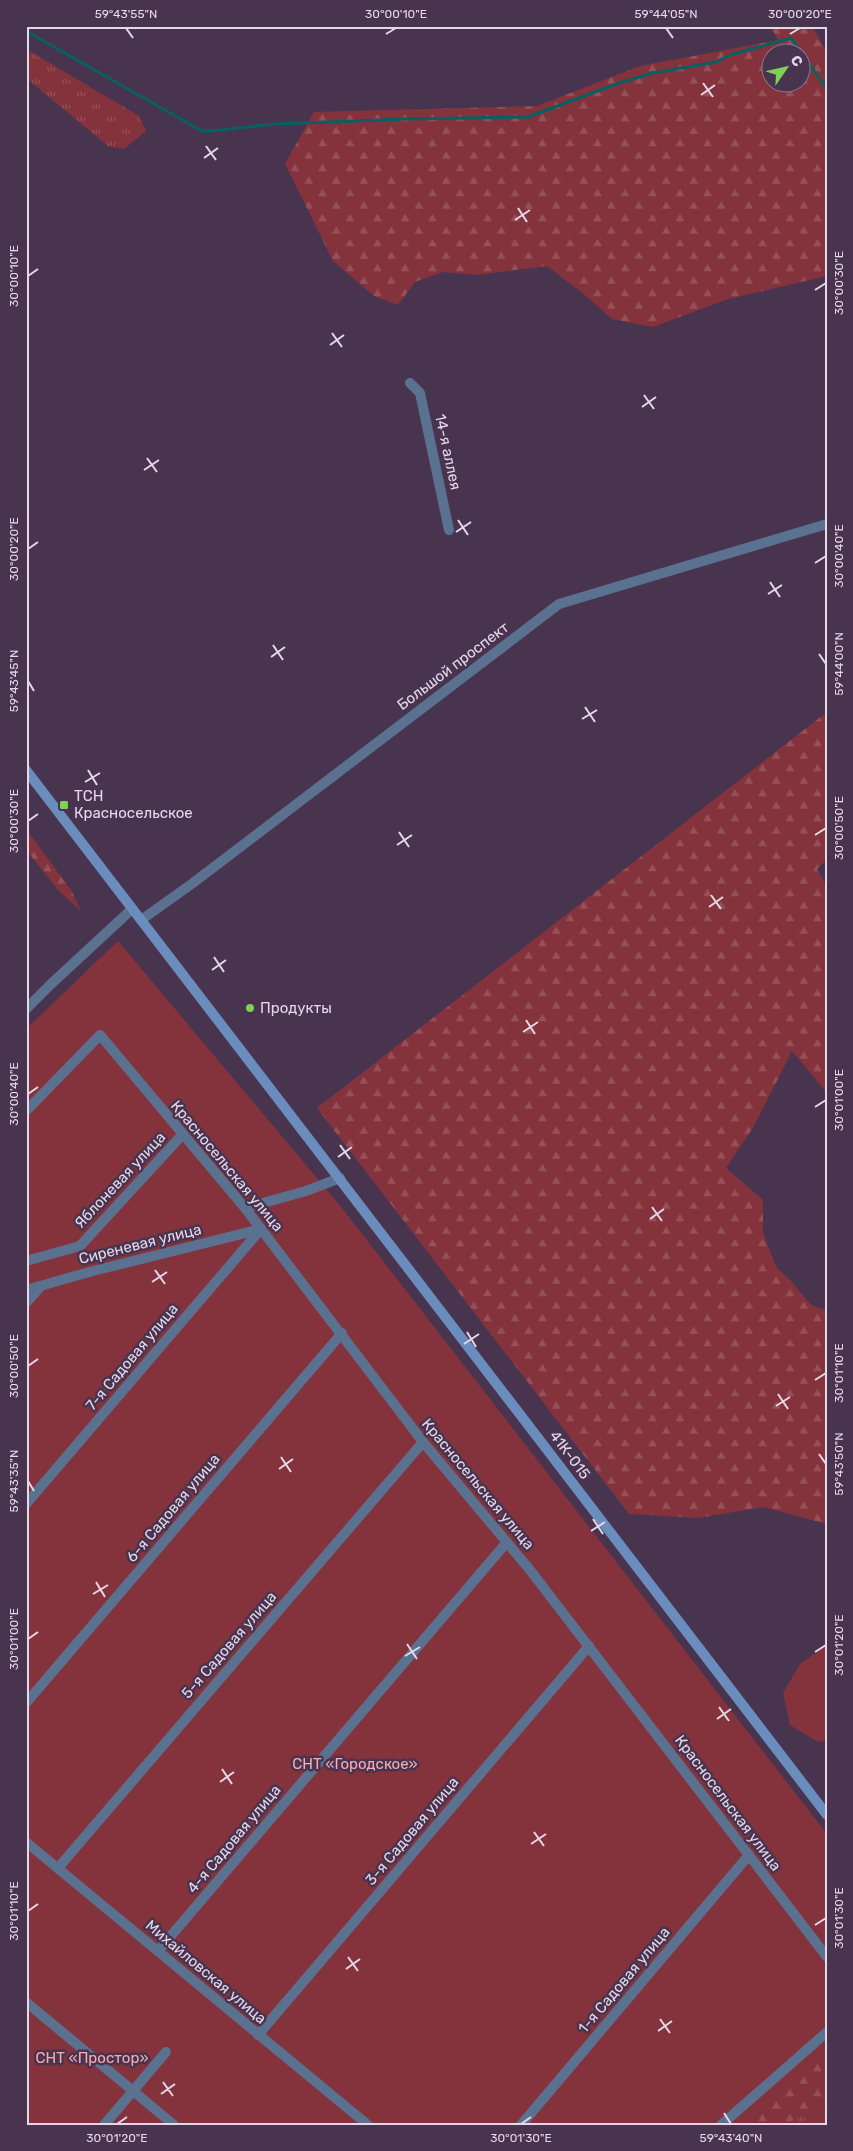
<svg xmlns="http://www.w3.org/2000/svg" width="853" height="2151" font-family="Rubik,sans-serif">
	<style>
		.grass { fill: url(#grass-tufts) }
		.forest { fill: url(#forest-firs); fill-rule: evenodd }
		.garden { fill: #84333c }
		.lines { fill: none; stroke-linecap: round; stroke-linejoin: round }
		.stream { stroke: #076061; stroke-width: 3 }
		.street { stroke: #5b7190; stroke-width: 10 }
		.secondary { stroke: #6a8dbe; stroke-width: 10 }
		.ticks { fill: none; stroke: #e4d8e9; stroke-width: 2 }
		.poi-dot { fill: #7dd154; stroke: #493450; stroke-width: 2 }
		.labels { text-anchor: middle; stroke-width: 5; stroke-linejoin: round; paint-order: stroke }
		.street-label { font-size: 15px; fill: #e4d8e9; stroke: #493450 }
		.poi-label { font-size: 15px; fill: #e4d8e9; stroke: #493450; text-anchor: start }
		.park-label { font-size: 15px; fill: #faacaf; stroke: #493450 }
		.neatline { fill: none; stroke: #e4d8e9; stroke-width: 2 }
		.ticks-label { font-size: 12px; text-anchor: middle; fill: #e4d8e9 }
	</style>
	<defs>
		<pattern id="grass-tufts" width="24" height="20" patternUnits="userSpaceOnUse" patternTransform="scale(1.25)"><rect width="24" height="20" fill="#84333c"/><path d="M3 7l-1-3M5 7V3M7 7l1-3M15 17l-1-3M17 17v-4M19 17l1-3" fill="none" stroke="#955058"/></pattern>
		<pattern id="forest-firs" width="22" height="20" patternUnits="userSpaceOnUse" patternTransform="scale(1.25)"><rect width="22" height="20" fill="#84333c"/><path d="M5 1l3.5 6h-7zM16 11l3.5 6h-7z" fill="#955058"/></pattern>
	</defs>
	<rect width="100%" height="100%" fill="#493450"/>
	<g class="grass">
		<polygon points="26,49 139,116 146,131 124,149 108,146 26,78"/>
		<polygon points="827,2107 827,2125 787,2125 800,2115"/>
	</g>
	<g class="forest">
		<path d="M 770,26 L 812,26 L 827,52 L 827,276 L 728,299 L 653,327 L 612,319 L 585,295 L 547,266 L 478,275 L 442,272 L 415,282 L 398,305 L 374,296 L 333,261 L 285,164 L 314,112 L 537,106 L 640,66 L 778,40 ZM 770,52 L 800,52 L 800,82 L 770,82 Z"/>
		<polygon points="827,712 827,859 817,869 827,887 827,1093 792,1051 754,1126 726,1168 763,1200 763,1232 776,1267 790,1280 811,1305 827,1311 827,1524 763,1507 698,1518 629,1514 317,1108"/>
		<polygon points="26,829 71,890 81,911 59,891 26,850"/>
		<polygon points="827,2044 827,2107 800,2115 787,2125 734,2125"/>
	</g>
	<g class="garden">
		<polygon points="118,941 342,1208 827,1834 827,2044 734,2125 26,2125 26,1029"/>
		<polygon points="827,1645 827,1740 818,1742 790,1725 783,1693 800,1664"/>
	</g>
	<g class="lines">
		<polyline class="stream" points="26,31 202,131 211,131 275,124 405,119 528,117 619,83 653,73 716,62 730,55 791,38 827,89"/>
		<g class="street">
			<polyline points="410,383 420,393 449,530"/>
			<polyline points="141,920 193,883 559,604 827,524"/>
			<polyline points="26,1009 50,985 132,909"/>
			<polyline points="26,1111 100,1035 245,1208 423,1442 530,1570 827,1957"/>
			<polyline points="245,1208 306,1191 340,1178"/>
			<polyline points="26,1261 80,1246 182,1135"/>
			<polyline points="26,1290 93,1271 261,1229"/>
			<polyline points="26,1303 41,1286"/>
			<polyline points="26,1504 261,1229"/>
			<polyline points="26,1703 342,1333"/>
			<polyline points="26,1842 368,2125"/>
			<polyline points="58,1868 423,1442"/>
			<polyline points="158,1951 507,1542"/>
			<polyline points="26,2002 174,2125"/>
			<polyline points="258,2035 589,1646"/>
			<polyline points="104,2125 166,2052"/>
			<polyline points="521,2125 749,1855"/>
			<polyline points="721,2125 827,2032"/>
		</g>
		<polyline class="secondary" points="26,770 827,1815"/>
	</g>
	<path class="ticks" d="M 126,28 L 133,38M 666,28 L 673,38M 386,34 L 396,28M 790,34 L 800,28M 703,83 L 713,97M 701,95 L 715,85M 206,146 L 216,160M 204,158 L 218,148M 518,208 L 527,222M 515,220 L 530,210M 28,276 L 38,269M 815,290 L 826,283M 332,333 L 342,347M 330,345 L 344,335M 644,395 L 654,409M 642,407 L 656,397M 147,458 L 157,472M 144,470 L 159,460M 458,520 L 468,535M 456,532 L 471,522M 28,549 L 38,542M 815,563 L 826,556M 770,582 L 780,597M 768,594 L 782,585M 273,645 L 283,660M 819,654 L 826,664M 271,657 L 285,647M 28,681 L 34,691M 585,707 L 595,722M 582,719 L 597,710M 88,770 L 97,785M 85,782 L 100,773M 28,821 L 38,814M 399,832 L 409,847M 815,835 L 826,828M 397,845 L 412,835M 711,895 L 721,909M 709,907 L 723,897M 214,957 L 224,972M 212,970 L 226,960M 526,1020 L 535,1034M 523,1032 L 538,1022M 28,1094 L 38,1087M 815,1107 L 826,1100M 340,1145 L 350,1159M 338,1157 L 352,1147M 652,1207 L 662,1221M 650,1219 L 664,1209M 155,1270 L 165,1284M 152,1282 L 167,1272M 467,1332 L 476,1347M 464,1344 L 479,1334M 28,1366 L 38,1359M 815,1380 L 826,1373M 778,1394 L 788,1409M 776,1406 L 790,1397M 819,1454 L 826,1464M 281,1457 L 291,1472M 279,1469 L 293,1459M 28,1481 L 34,1491M 593,1519 L 603,1534M 591,1531 L 605,1522M 96,1582 L 105,1597M 93,1594 L 108,1585M 28,1639 L 38,1632M 407,1644 L 417,1659M 815,1652 L 826,1645M 405,1656 L 420,1647M 719,1707 L 729,1721M 717,1719 L 731,1709M 222,1769 L 232,1784M 220,1782 L 234,1772M 534,1832 L 544,1846M 531,1844 L 546,1834M 28,1911 L 38,1904M 815,1925 L 826,1918M 348,1957 L 358,1971M 346,1969 L 360,1959M 660,2019 L 670,2033M 658,2031 L 672,2021M 163,2082 L 173,2096M 161,2094 L 175,2084M 724,2113 L 731,2124M 117,2124 L 127,2117M 521,2124 L 531,2117"/>
	<g class="poi-dot">
		<rect x="59" y="800" width="10" height="10" rx="2.5"/>
		<circle cx="250" cy="1008" r="5"/>
	</g>
	<g class="labels">
		<g class="street-label">
			<text transform="translate(448 452) rotate(78)" y="5">14-я аллея</text>
			<text transform="translate(453 666) rotate(-37)" y="5">Большой проспект</text>
			<text transform="translate(227 1166) rotate(50)" y="5">Красносельская улица</text>
			<text transform="translate(120 1180) rotate(-47)" y="5">Яблоневая улица</text>
			<text transform="translate(140 1244) rotate(-14)" y="5">Сиреневая улица</text>
			<text transform="translate(132 1357) rotate(-50)" y="5">7-я Садовая улица</text>
			<text transform="translate(570 1455) rotate(53)" y="5">41К-015</text>
			<text transform="translate(478 1484) rotate(50)" y="5">Красносельская улица</text>
			<text transform="translate(173 1508) rotate(-50)" y="5">6-я Садовая улица</text>
			<text transform="translate(229 1645) rotate(-49)" y="5">5-я Садовая улица</text>
			<text transform="translate(728 1803) rotate(53)" y="5">Красносельская улица</text>
			<text transform="translate(412 1831) rotate(-50)" y="5">3-я Садовая улица</text>
			<text transform="translate(234 1839) rotate(-50)" y="5">4-я Садовая улица</text>
			<text transform="translate(206 1972) rotate(40)" y="5">Михайловская улица</text>
			<text transform="translate(624 1980) rotate(-50)" y="5">1-я Садовая улица</text>
		</g>
		<g class="poi-label">
			<text x="74" y="801">ТСН<tspan x="74" dy="17">Красносельское</tspan></text>
			<text x="260" y="1013">Продукты</text>
		</g>
		<g class="park-label">
			<text x="355" y="1769">СНТ «Городское»</text>
			<text x="92" y="2063">СНТ «Простор»</text>
		</g>
	</g>
	<rect width="853" height="2151" fill="none" stroke="#493450" stroke-width="55"/>
	<g transform="translate(786 68) rotate(56)"><circle r="24" fill="#493450" stroke="#87768d"/>
	<path d="M0-4L9 19L0 12L-9 19Z" fill="#7dd154"/>
	<text y="-8" font-size="14" font-weight="bold" text-anchor="middle" fill="#e4d8e9">С</text>
	</g>
	<rect x="28" y="28" width="798" height="2096" class="neatline"/>
	<g class="ticks-label">
		<text x="126" y="18">59°43'55"N</text>
		<text x="396" y="18">30°00'10"E</text>
		<text x="666" y="18">59°44'05"N</text>
		<text x="800" y="18">30°00'20"E</text>
		<text transform="translate(14 276) rotate(-90)" y="4">30°00'10"E</text>
		<text transform="translate(839 283) rotate(-90)" y="4">30°00'30"E</text>
		<text transform="translate(14 549) rotate(-90)" y="4">30°00'20"E</text>
		<text transform="translate(839 556) rotate(-90)" y="4">30°00'40"E</text>
		<text transform="translate(839 664) rotate(-90)" y="4">59°44'00"N</text>
		<text transform="translate(14 681) rotate(-90)" y="4">59°43'45"N</text>
		<text transform="translate(14 821) rotate(-90)" y="4">30°00'30"E</text>
		<text transform="translate(839 828) rotate(-90)" y="4">30°00'50"E</text>
		<text transform="translate(14 1094) rotate(-90)" y="4">30°00'40"E</text>
		<text transform="translate(839 1100) rotate(-90)" y="4">30°01'00"E</text>
		<text transform="translate(14 1366) rotate(-90)" y="4">30°00'50"E</text>
		<text transform="translate(839 1373) rotate(-90)" y="4">30°01'10"E</text>
		<text transform="translate(839 1464) rotate(-90)" y="4">59°43'50"N</text>
		<text transform="translate(14 1481) rotate(-90)" y="4">59°43'35"N</text>
		<text transform="translate(14 1639) rotate(-90)" y="4">30°01'00"E</text>
		<text transform="translate(839 1645) rotate(-90)" y="4">30°01'20"E</text>
		<text transform="translate(14 1911) rotate(-90)" y="4">30°01'10"E</text>
		<text transform="translate(839 1918) rotate(-90)" y="4">30°01'30"E</text>
		<text x="117" y="2142">30°01'20"E</text>
		<text x="521" y="2142">30°01'30"E</text>
		<text x="731" y="2142">59°43'40"N</text>
	</g>
</svg>
